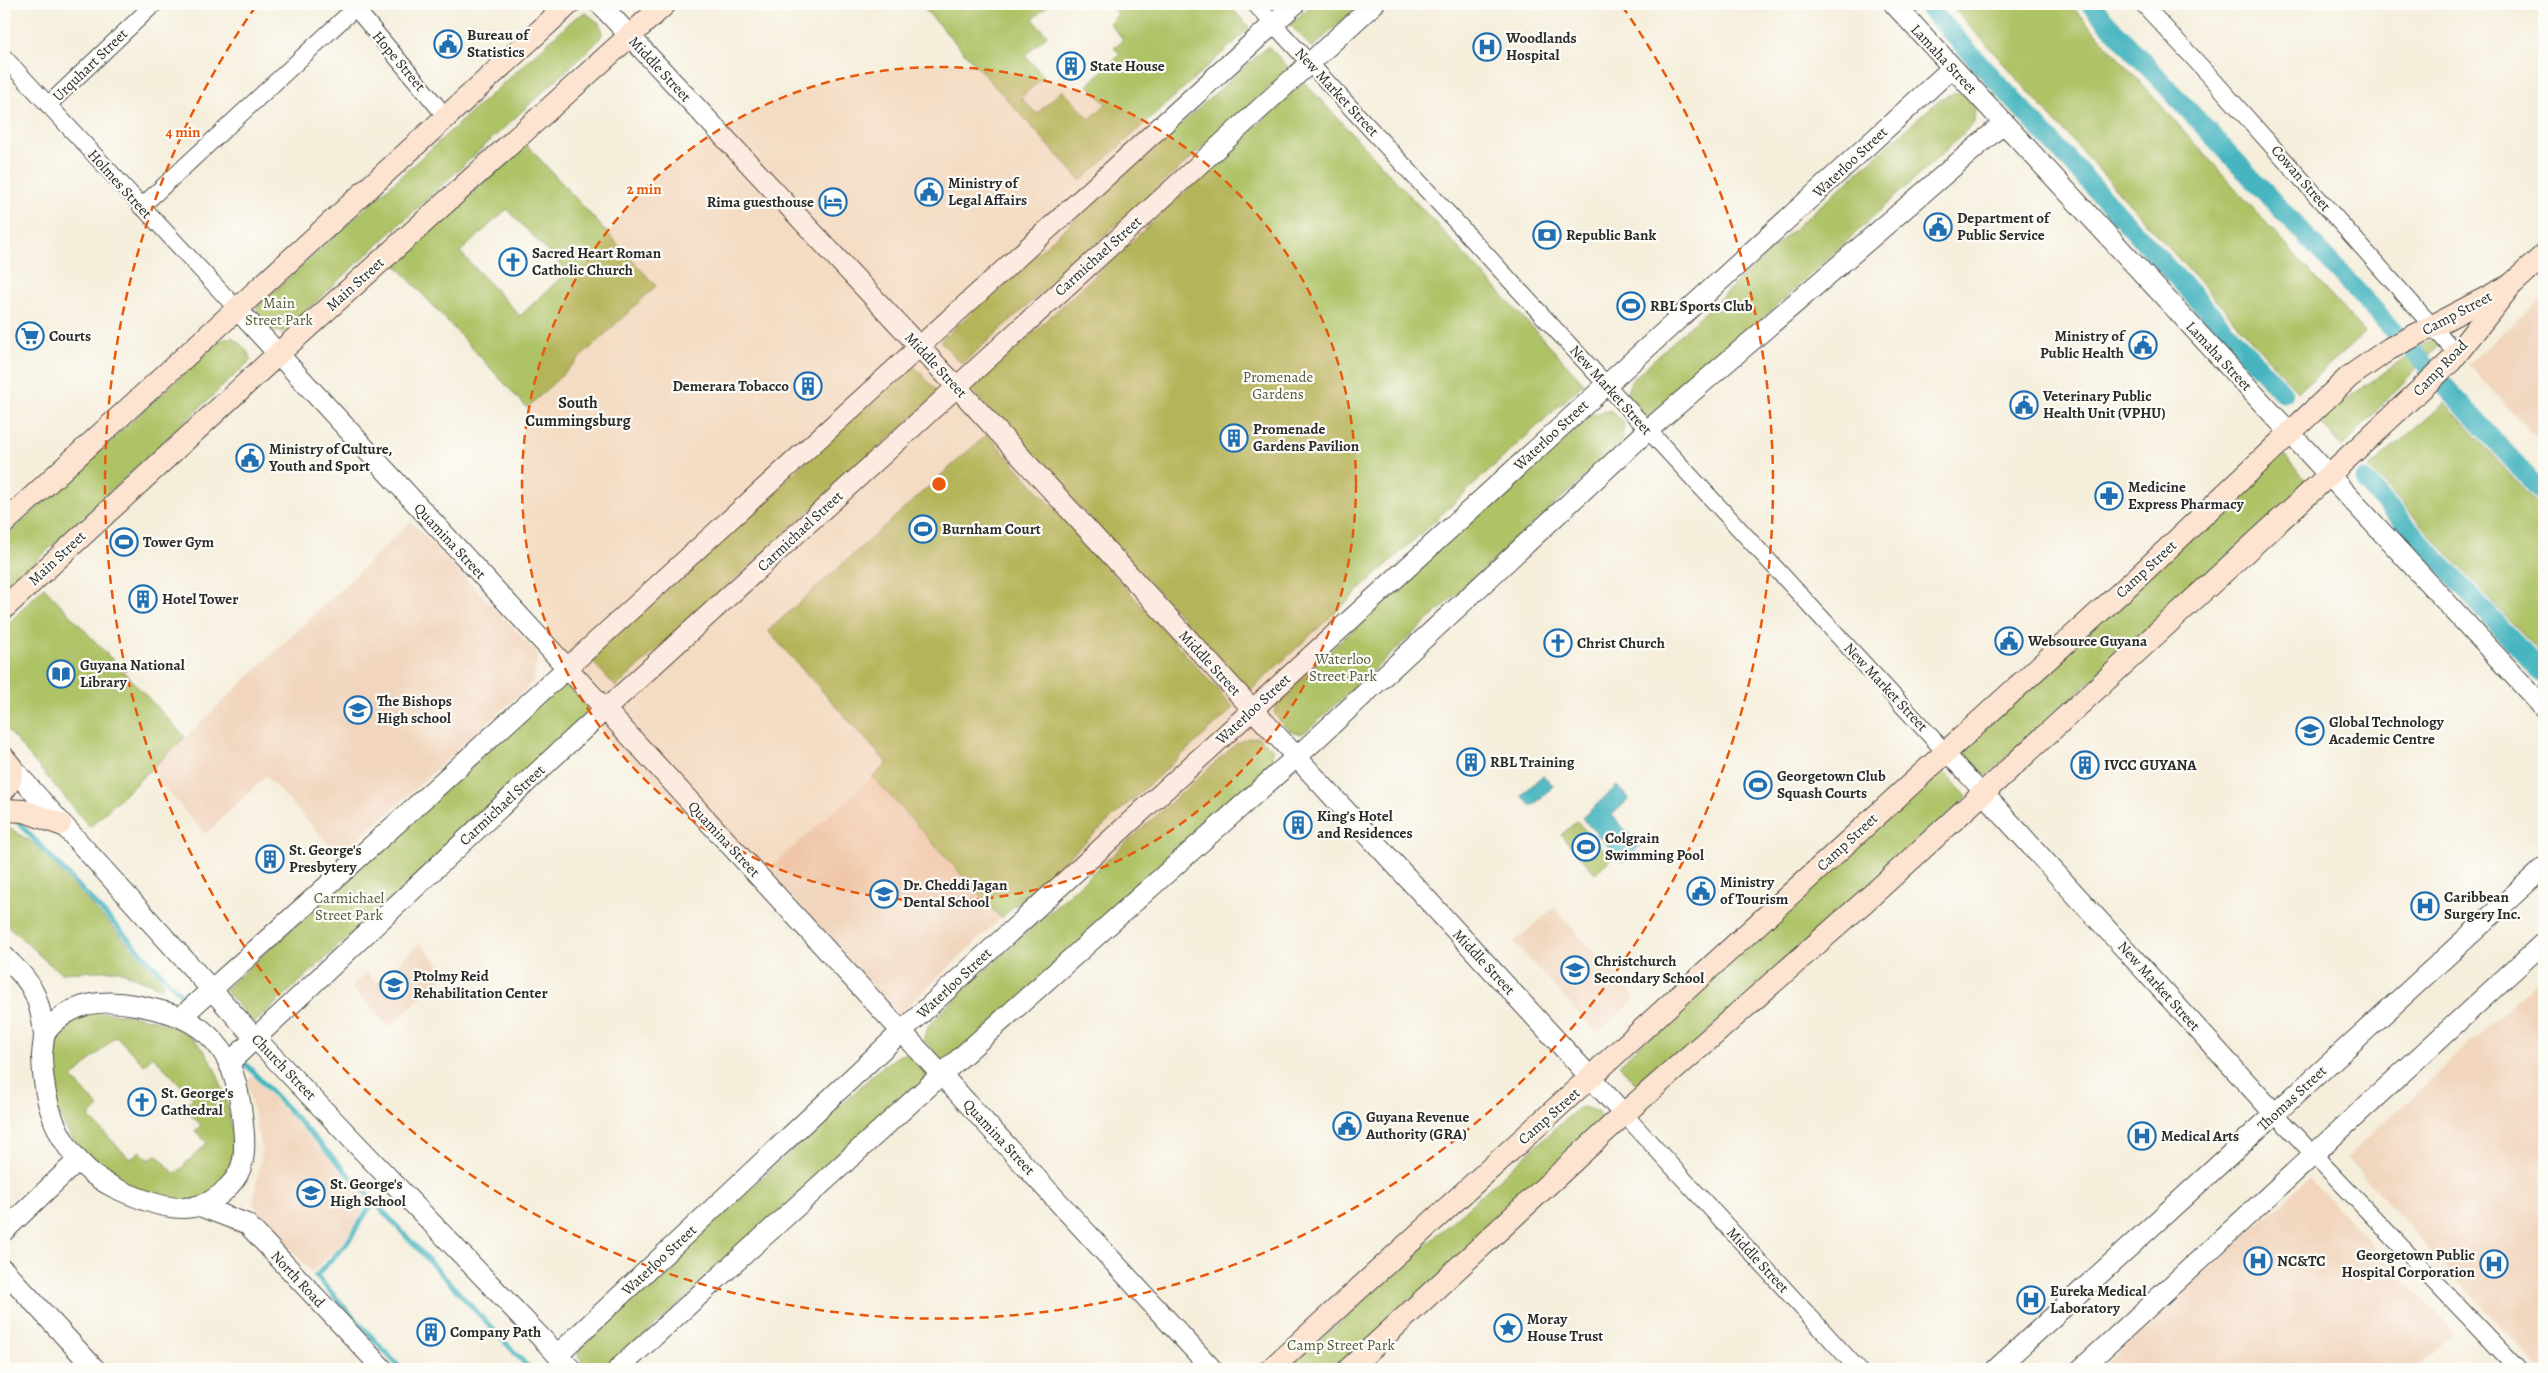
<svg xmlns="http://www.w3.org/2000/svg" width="2548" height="1373" font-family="Alegreya,serif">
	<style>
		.built { fill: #f1d5bd }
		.green { fill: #aec266; stroke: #6c7648; fill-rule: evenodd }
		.water { fill: #47b5c0; stroke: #397076 }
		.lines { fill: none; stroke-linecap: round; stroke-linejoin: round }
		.stream { stroke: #47b5c0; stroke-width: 5 }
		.canal { stroke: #47b5c0; stroke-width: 19 }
		.minor-casing { stroke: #494845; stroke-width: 18 }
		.tertiary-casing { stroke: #494845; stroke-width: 22 }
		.secondary-casing { stroke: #494845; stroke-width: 24 }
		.minor { stroke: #fff; stroke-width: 16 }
		.tertiary { stroke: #fff; stroke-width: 20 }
		.secondary { stroke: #fde4d0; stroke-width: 22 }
		.ring { fill: none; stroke: #e8590c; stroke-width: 2.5; stroke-dasharray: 9 6 }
		.labels { text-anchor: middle; stroke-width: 4.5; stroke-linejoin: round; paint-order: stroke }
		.poi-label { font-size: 15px; font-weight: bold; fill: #2b2b2b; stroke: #fdfcf7; text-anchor: start }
		.street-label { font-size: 15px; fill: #2b2b2b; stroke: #fdfcf7 }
		.park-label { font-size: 15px; fill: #52583d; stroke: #fdfcf7 }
		.neighbourhood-label { font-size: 16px; font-weight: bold; fill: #2b2b2b; stroke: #fdfcf7 }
		.centre { fill: #e8590c; stroke: #fdfcf7; stroke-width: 2.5 }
		.ring-label { font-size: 15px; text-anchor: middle; font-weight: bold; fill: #e8590c; stroke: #fdfcf7; stroke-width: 4.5; stroke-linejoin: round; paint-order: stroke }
	</style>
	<rect width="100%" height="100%" fill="#fdfcf7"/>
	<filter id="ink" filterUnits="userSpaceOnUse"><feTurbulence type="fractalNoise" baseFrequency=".02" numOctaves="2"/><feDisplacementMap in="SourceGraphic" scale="10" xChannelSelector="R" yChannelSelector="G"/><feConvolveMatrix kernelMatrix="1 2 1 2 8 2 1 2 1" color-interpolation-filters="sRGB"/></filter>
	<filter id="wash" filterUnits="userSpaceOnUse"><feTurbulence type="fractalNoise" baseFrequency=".0096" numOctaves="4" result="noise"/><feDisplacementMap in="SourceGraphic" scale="20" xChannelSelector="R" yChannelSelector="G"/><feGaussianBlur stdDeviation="1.12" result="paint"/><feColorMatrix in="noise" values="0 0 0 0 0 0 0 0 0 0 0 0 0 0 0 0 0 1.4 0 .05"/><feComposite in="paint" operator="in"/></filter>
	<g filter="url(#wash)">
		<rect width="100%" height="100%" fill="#f5eedb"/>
		<g class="built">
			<polygon points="2544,296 2544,446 2468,364"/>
			<polygon points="411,522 538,653 533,682 340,856 266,776 205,834 150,771"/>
			<polygon points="873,777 1001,918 899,1015 767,870"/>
			<polygon points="1554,908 1636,998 1597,1034 1514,942"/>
			<polygon points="420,943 447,973 389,1027 351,987 366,973 376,983"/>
			<polygon points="2544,974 2544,1369 2539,1369 2347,1158"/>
			<polygon points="252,1076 369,1201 344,1241 311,1273 253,1204 262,1151 247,1081"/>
			<polygon points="2309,1178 2455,1333 2415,1369 2100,1369"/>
		</g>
		<g class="green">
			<polygon points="920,4 1049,4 1033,19 1047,35 1025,56 1044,76 1021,98 1037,114 1062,90 1090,119 1106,104 1088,85 1120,54 1114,48 1123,39 1109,23 1118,14 1109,4 1228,4 1250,28 1081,181"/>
			<polygon points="1313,4 1360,4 1312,48 1290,24"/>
			<polygon points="1950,4 2070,4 2365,333 2298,392"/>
			<path d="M 586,13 L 599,23 L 603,32 L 598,41 L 283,332 C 271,332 260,326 255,314 L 258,306 L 576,17 Z"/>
			<polygon points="1268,46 1290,69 962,364 940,341"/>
			<polygon points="1304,82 1584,383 1250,691 971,390"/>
			<polygon points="1961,93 1975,105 1974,123 1961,136 1687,388 1653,417 1643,416 1626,395 1631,381 1782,240 1940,99 1951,94"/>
			<path d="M 526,144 L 656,286 L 527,408 L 395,264 ZM 507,209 L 567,272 L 520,316 L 460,252 Z"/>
			<polygon points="2469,313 2342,447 2318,419"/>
			<polygon points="232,337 246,349 251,360 4,591 4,538 221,340"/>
			<polygon points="912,364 939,393 616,687 590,659"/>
			<polygon points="2445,403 2544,512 2544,658 2369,468"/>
			<path d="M 1610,410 L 1624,422 L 1622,440 L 1610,454 L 1311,727 L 1302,734 C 1287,732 1282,724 1274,712 L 1280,698 L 1430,557 L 1588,416 Z"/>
			<polygon points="987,434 1234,708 1001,918 873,777 887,763 768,631"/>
			<polygon points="2281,452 2308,483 1984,778 1960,751"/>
			<polygon points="44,587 185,737 90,827 4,726 4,628"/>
			<polygon points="566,680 596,713 254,1023 224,990"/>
			<polygon points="1258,737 1273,749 1271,767 950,1061 941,1060 923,1039 929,1025 963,990 1237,743 1248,738"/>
			<polygon points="1939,766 1967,797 1642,1091 1619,1065"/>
			<polygon points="1577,821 1611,859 1595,873 1561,835"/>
			<polygon points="11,829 33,843 163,981 162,988 117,970 62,973 47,962 4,922 4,831"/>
			<path d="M 92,1012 C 125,1014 165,1017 193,1039 C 220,1060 236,1125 232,1158 C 230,1170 222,1182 214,1191 C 202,1204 179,1202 164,1198 C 153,1195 140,1194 131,1189 C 83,1165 46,1116 51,1062 C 55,1025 59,1024 92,1012 ZM 116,1036 L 144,1065 L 153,1056 L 193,1098 L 184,1108 L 201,1125 L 195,1131 L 207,1143 L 175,1174 L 156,1154 L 149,1160 L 140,1151 L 130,1159 L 89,1117 L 99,1107 L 72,1078 Z"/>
			<polygon points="911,1053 925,1066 926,1077 917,1093 606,1369 585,1369 578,1354 583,1343 883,1066 900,1055"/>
			<polygon points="1584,1107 1597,1111 1603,1124 1340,1369 1288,1369 1578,1108"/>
		</g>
		<g class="water">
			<polygon points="1543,775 1554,786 1532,807 1521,796"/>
			<polygon points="1617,786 1629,799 1612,815 1640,846 1623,862 1582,818"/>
		</g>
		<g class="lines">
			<g class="stream">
				<polyline points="14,818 190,1004"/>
				<polyline points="240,1058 530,1369"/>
				<polyline points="374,1200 347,1243 316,1276 401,1369"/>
			</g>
			<g class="canal">
				<polyline points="1925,4 2283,393"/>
				<path d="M 2090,4 C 2241,168 2395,329 2544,495"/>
				<polyline points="2364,480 2544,675"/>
			</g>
		</g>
	</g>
	<g filter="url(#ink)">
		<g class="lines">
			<g class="minor-casing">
				<g id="minor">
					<polyline points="352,4 447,118"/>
					<polyline points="1255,4 1983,793"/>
					<polyline points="2143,4 2208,74 2457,354"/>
					<polyline points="4,57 237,309"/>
					<polyline points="48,105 154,4"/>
					<polyline points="141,207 355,8"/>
					<polyline points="1624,1114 1858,1369"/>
					<polyline points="2275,1114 2518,1369"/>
				</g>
			</g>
			<g class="tertiary-casing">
				<g id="tertiary">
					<polyline points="600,4 956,386 1624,1114"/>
					<polyline points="1894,4 2544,708"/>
					<polyline points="237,309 1212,1369"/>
					<polyline points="12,768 256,1039 571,1369"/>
					<polyline points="1983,793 2275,1114"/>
					<path d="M 4,956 C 14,967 27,977 33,991 C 39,1002 43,1022 44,1035 C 44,1042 42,1050 42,1057 C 43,1099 55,1140 87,1169 C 104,1185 125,1193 147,1201 C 178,1212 206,1212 229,1186 C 236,1179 241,1170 243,1160 C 246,1143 243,1124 241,1107 C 236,1079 230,1054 207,1034 C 186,1015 161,1010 135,1005 C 98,998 67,1004 44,1034"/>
					<polyline points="181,1017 395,825 1295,4"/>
					<polyline points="230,1062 561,750 1374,4"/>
					<polyline points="202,1207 247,1224 383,1369"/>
					<polyline points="4,1231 78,1160"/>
					<polyline points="4,1270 95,1369"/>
					<polyline points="557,1355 901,1032 1952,68"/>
					<polyline points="618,1369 941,1075 1313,742 1647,431 2004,123"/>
					<polyline points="1996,1369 2544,867"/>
					<polyline points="2081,1369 2544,942"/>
				</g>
			</g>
			<g class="secondary-casing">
				<g id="secondary">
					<polyline points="4,523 569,4"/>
					<polyline points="4,608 278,354 665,4"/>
					<polyline points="4,758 12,768 10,781 4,790"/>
					<polyline points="4,810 24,811 60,824"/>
					<polyline points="1271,1369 2143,572 2349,377 2389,349 2511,285"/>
					<polyline points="1349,1369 1624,1114 1872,895 2328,476 2451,361 2511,285 2544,255"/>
				</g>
			</g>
			<use href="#minor" class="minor"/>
			<use href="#tertiary" class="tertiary"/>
			<use href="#secondary" class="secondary"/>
		</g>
	</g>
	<circle cx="939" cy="484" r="417" fill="#e8590c" fill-opacity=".12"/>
	<g class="ring">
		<circle cx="939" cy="484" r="417"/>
		<path d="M1622 6A834 834 0 1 1 256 6"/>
	</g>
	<defs>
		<g id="civic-ring" transform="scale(1.4375)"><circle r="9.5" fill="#fdfcf7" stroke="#1f6fb2" stroke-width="1.5"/><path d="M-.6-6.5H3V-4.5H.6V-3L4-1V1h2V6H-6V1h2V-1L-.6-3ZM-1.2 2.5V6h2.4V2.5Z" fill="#1f6fb2"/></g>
		<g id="hospital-ring" transform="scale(1.4375)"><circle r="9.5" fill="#fdfcf7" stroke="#1f6fb2" stroke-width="1.5"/><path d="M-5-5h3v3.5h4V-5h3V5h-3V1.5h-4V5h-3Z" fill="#1f6fb2"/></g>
		<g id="building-ring" transform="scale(1.4375)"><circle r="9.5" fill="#fdfcf7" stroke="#1f6fb2" stroke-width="1.5"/><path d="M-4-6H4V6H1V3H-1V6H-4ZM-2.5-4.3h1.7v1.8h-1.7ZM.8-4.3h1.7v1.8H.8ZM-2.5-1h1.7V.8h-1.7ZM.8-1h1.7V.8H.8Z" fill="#1f6fb2"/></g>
		<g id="hotel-ring" transform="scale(1.4375)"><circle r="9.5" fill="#fdfcf7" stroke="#1f6fb2" stroke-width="1.5"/><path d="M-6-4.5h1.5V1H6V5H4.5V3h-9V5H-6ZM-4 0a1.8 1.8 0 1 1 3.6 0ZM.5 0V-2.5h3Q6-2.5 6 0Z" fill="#1f6fb2"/></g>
		<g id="bank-ring" transform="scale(1.4375)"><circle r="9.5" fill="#fdfcf7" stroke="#1f6fb2" stroke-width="1.5"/><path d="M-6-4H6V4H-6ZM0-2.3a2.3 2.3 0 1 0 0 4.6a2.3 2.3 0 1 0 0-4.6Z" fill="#1f6fb2"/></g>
		<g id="church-ring" transform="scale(1.4375)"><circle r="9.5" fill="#fdfcf7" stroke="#1f6fb2" stroke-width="1.5"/><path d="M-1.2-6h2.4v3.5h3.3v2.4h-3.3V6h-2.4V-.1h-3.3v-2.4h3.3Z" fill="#1f6fb2"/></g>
		<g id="stadium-ring" transform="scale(1.4375)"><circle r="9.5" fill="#fdfcf7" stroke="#1f6fb2" stroke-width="1.5"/><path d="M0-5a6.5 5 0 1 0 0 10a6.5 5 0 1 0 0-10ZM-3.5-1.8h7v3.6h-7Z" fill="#1f6fb2"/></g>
		<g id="supermarket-ring" transform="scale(1.4375)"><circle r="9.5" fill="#fdfcf7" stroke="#1f6fb2" stroke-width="1.5"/><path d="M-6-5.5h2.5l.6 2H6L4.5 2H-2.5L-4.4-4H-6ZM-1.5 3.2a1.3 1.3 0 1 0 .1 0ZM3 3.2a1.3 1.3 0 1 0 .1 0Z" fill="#1f6fb2"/></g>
		<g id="pharmacy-ring" transform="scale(1.4375)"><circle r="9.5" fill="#fdfcf7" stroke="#1f6fb2" stroke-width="1.5"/><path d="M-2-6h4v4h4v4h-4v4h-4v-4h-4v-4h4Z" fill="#1f6fb2"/></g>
		<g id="library-ring" transform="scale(1.4375)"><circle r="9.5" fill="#fdfcf7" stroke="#1f6fb2" stroke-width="1.5"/><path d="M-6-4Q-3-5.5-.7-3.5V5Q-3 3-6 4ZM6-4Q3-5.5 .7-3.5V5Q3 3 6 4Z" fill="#1f6fb2"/></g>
		<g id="school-ring" transform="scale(1.4375)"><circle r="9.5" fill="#fdfcf7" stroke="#1f6fb2" stroke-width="1.5"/><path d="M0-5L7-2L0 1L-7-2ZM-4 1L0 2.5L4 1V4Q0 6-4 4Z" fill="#1f6fb2"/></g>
		<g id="sight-ring" transform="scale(1.4375)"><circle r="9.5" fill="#fdfcf7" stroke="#1f6fb2" stroke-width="1.5"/><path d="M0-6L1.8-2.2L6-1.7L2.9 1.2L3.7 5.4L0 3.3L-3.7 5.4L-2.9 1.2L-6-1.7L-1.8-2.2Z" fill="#1f6fb2"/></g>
	</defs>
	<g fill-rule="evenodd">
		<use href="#civic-ring" x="448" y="44"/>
		<use href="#hospital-ring" x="1487" y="47"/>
		<use href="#building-ring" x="1071" y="66"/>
		<use href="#civic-ring" x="929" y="192"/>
		<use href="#hotel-ring" x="833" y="202"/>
		<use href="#civic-ring" x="1938" y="227"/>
		<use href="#bank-ring" x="1547" y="235"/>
		<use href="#church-ring" x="513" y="262"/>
		<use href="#stadium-ring" x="1631" y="306"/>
		<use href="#supermarket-ring" x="30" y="336"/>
		<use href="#civic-ring" x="2143" y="345"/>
		<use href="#building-ring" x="808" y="386"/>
		<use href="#civic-ring" x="2024" y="405"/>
		<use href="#building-ring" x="1234" y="438"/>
		<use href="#civic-ring" x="250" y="458"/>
		<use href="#pharmacy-ring" x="2109" y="496"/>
		<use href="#stadium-ring" x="923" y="529"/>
		<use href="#stadium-ring" x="124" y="542"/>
		<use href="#building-ring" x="143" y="599"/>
		<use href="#civic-ring" x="2009" y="641"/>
		<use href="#church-ring" x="1558" y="643"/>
		<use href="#library-ring" x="61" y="674"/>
		<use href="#school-ring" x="358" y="710"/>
		<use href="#school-ring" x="2310" y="731"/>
		<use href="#building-ring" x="1471" y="762"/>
		<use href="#building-ring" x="2085" y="765"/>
		<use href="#stadium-ring" x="1758" y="785"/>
		<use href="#building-ring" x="1298" y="825"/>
		<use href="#stadium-ring" x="1586" y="847"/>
		<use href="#building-ring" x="270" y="859"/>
		<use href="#civic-ring" x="1701" y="891"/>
		<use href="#school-ring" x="884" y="894"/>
		<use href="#hospital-ring" x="2425" y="906"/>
		<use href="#school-ring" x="1575" y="970"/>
		<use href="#school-ring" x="394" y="985"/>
		<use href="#church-ring" x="142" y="1102"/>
		<use href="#civic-ring" x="1347" y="1126"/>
		<use href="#hospital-ring" x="2142" y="1136"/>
		<use href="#school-ring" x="311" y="1193"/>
		<use href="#hospital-ring" x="2258" y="1261"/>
		<use href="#hospital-ring" x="2494" y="1264"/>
		<use href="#hospital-ring" x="2031" y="1300"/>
		<use href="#sight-ring" x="1508" y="1328"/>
		<use href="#building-ring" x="431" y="1332"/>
	</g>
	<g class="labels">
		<g class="poi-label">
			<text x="467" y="40">Bureau of<tspan x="467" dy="17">Statistics</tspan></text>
			<text x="1506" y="43">Woodlands<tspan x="1506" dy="17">Hospital</tspan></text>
			<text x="1090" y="71">State House</text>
			<text x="948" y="188">Ministry of<tspan x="948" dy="17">Legal Affairs</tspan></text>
			<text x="814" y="207" text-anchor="end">Rima guesthouse</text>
			<text x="1957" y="223">Department of<tspan x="1957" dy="17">Public Service</tspan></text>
			<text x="1566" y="240">Republic Bank</text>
			<text x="532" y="258">Sacred Heart Roman<tspan x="532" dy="17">Catholic Church</tspan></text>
			<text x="1650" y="311">RBL Sports Club</text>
			<text x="49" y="341">Courts</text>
			<text x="2124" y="341" text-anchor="end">Ministry of<tspan x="2124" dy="17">Public Health</tspan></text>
			<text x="789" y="391" text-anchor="end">Demerara Tobacco</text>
			<text x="2043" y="401">Veterinary Public<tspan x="2043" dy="17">Health Unit (VPHU)</tspan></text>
			<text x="1253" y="434">Promenade<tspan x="1253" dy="17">Gardens Pavilion</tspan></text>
			<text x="269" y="454">Ministry of Culture,<tspan x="269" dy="17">Youth and Sport</tspan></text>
			<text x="2128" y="492">Medicine<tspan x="2128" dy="17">Express Pharmacy</tspan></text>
			<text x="942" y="534">Burnham Court</text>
			<text x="143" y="547">Tower Gym</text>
			<text x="162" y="604">Hotel Tower</text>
			<text x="2028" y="646">Websource Guyana</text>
			<text x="1577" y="648">Christ Church</text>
			<text x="80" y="670">Guyana National<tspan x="80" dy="17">Library</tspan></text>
			<text x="377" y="706">The Bishops<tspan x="377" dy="17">High school</tspan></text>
			<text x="2329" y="727">Global Technology<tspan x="2329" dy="17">Academic Centre</tspan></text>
			<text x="1490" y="767">RBL Training</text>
			<text x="2104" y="770">IVCC GUYANA</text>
			<text x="1777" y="781">Georgetown Club<tspan x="1777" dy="17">Squash Courts</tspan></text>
			<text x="1317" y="821">King's Hotel<tspan x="1317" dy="17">and Residences</tspan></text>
			<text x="1605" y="843">Colgrain<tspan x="1605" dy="17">Swimming Pool</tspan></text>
			<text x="289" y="855">St. George's<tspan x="289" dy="17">Presbytery</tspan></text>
			<text x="1720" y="887">Ministry<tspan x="1720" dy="17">of Tourism</tspan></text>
			<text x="903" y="890">Dr. Cheddi Jagan<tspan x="903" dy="17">Dental School</tspan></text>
			<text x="2444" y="902">Caribbean<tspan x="2444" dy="17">Surgery Inc.</tspan></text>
			<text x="1594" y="966">Christchurch<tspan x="1594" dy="17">Secondary School</tspan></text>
			<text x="413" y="981">Ptolmy Reid<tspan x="413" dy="17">Rehabilitation Center</tspan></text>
			<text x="161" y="1098">St. George's<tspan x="161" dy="17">Cathedral</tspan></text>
			<text x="1366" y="1122">Guyana Revenue<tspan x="1366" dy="17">Authority (GRA)</tspan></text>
			<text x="2161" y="1141">Medical Arts</text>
			<text x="330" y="1189">St. George's<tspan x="330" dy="17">High School</tspan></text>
			<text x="2475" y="1260" text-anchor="end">Georgetown Public<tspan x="2475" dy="17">Hospital Corporation</tspan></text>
			<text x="2277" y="1266">NC&amp;TC</text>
			<text x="2050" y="1296">Eureka Medical<tspan x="2050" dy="17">Laboratory</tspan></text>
			<text x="1527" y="1324">Moray<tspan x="1527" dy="17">House Trust</tspan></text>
			<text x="450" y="1337">Company Path</text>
		</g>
		<g class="street-label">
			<text transform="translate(1944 59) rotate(47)" y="5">Lamaha Street</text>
			<text transform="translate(399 61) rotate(50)" y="5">Hope Street</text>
			<text transform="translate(90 65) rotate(-44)" y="5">Urquhart Street</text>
			<text transform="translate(660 69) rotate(47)" y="5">Middle Street</text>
			<text transform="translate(1337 92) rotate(47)" y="5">New Market Street</text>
			<text transform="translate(1850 162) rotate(-43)" y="5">Waterloo Street</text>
			<text transform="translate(2301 178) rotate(49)" y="5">Cowan Street</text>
			<text transform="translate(120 184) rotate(48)" y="5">Holmes Street</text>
			<text transform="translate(1098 256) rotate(-42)" y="5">Carmichael Street</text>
			<text transform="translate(355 284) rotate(-42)" y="5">Main Street</text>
			<text transform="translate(2457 313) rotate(-28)" y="5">Camp Street</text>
			<text transform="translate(2219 356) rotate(47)" y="5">Lamaha Street</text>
			<text transform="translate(936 365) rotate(47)" y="5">Middle Street</text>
			<text transform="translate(2440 368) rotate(-46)" y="5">Camp Road</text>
			<text transform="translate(1611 390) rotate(48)" y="5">New Market Street</text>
			<text transform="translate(1551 435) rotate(-43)" y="5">Waterloo Street</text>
			<text transform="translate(800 531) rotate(-43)" y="5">Carmichael Street</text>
			<text transform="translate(450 541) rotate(47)" y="5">Quamina Street</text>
			<text transform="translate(57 558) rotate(-43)" y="5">Main Street</text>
			<text transform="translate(2146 569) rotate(-43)" y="5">Camp Street</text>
			<text transform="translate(1210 663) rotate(47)" y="5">Middle Street</text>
			<text transform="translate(1886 687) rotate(47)" y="5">New Market Street</text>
			<text transform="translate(1253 709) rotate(-43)" y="5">Waterloo Street</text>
			<text transform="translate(502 805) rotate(-43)" y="5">Carmichael Street</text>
			<text transform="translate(724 839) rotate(47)" y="5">Quamina Street</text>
			<text transform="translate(1847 842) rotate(-43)" y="5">Camp Street</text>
			<text transform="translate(1484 962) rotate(47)" y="5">Middle Street</text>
			<text transform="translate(954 983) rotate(-43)" y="5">Waterloo Street</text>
			<text transform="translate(2159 986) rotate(48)" y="5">New Market Street</text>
			<text transform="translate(284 1067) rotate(46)" y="5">Church Street</text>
			<text transform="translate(2292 1098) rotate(-43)" y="5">Thomas Street</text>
			<text transform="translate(1549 1116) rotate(-42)" y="5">Camp Street</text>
			<text transform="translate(999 1137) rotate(47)" y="5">Quamina Street</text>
			<text transform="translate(659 1260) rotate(-43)" y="5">Waterloo Street</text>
			<text transform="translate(1758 1260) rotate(47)" y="5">Middle Street</text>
			<text transform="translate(298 1279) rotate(47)" y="5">North Road</text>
		</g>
		<g class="park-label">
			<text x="279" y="308">Main<tspan x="279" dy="17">Street Park</tspan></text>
			<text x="1278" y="382">Promenade<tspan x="1278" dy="17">Gardens</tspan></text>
			<text x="1343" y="664">Waterloo<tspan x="1343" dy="17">Street Park</tspan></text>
			<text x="349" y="903">Carmichael<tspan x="349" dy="17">Street Park</tspan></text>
			<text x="1341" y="1350">Camp Street Park</text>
		</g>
		<g class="neighbourhood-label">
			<text x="578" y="408">South<tspan x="578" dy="18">Cummingsburg</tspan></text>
		</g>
	</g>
	<circle cx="939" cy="484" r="8" class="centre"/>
	<g class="ring-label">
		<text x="183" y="137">4 min</text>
		<text x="644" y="194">2 min</text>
	</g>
	<rect width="2548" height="1373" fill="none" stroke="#fdfcf7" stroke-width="20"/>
</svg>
